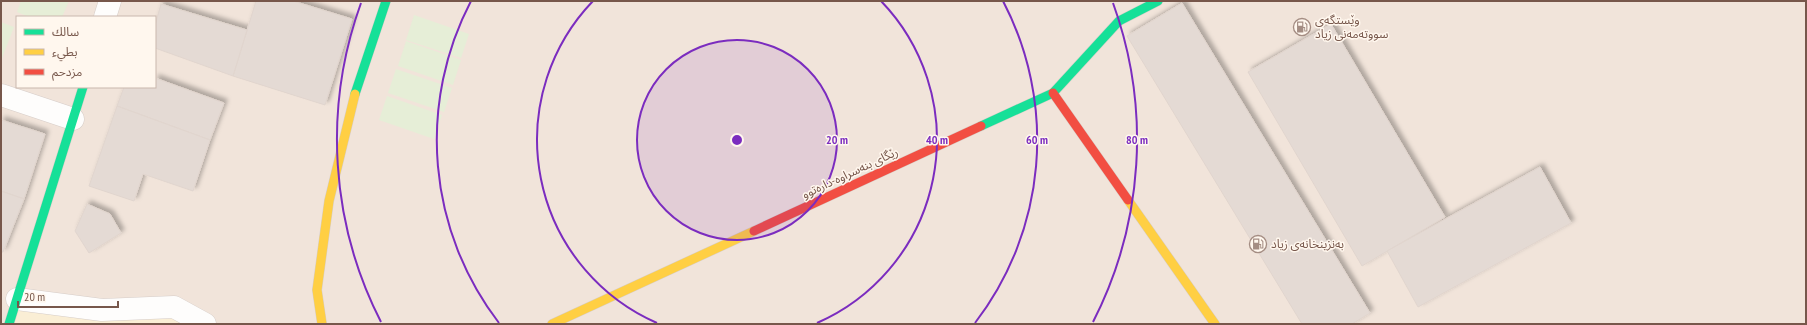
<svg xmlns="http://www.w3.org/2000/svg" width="1807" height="325" font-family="'PT Sans Narrow','Noto Sans Arabic',sans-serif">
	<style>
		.residential { fill: #f1e4da; fill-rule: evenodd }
		.green { fill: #e6eed7 }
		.sand { fill: #faeed5 }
		.building { fill: #e4dad4; stroke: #e1d5ce; filter: url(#shadow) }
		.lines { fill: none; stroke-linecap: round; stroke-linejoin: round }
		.street-casing { stroke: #d6cdc8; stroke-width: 23 }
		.fast-casing { stroke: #d7cec8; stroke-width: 10 }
		.slow-casing { stroke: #d7cec8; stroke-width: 10 }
		.jam-casing { stroke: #d7cec8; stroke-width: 10 }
		.street { stroke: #fefdfc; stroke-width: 22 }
		.fast { stroke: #16e098; stroke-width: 9 }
		.slow { stroke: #ffcf43; stroke-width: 9 }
		.jam { stroke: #f24e42; stroke-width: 9 }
		.ring { fill: none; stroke: #7b2cbf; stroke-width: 2 }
		.labels { text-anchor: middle; stroke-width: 3; stroke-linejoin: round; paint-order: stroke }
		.poi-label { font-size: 12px; fill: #77574b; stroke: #fff7ee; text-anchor: start }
		.street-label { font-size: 12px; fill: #77574b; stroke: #fff7ee }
		.centre { fill: #7b2cbf; stroke: #fff7ee; stroke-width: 2 }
		.ring-label { font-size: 12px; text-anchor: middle; font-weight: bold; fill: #7b2cbf; stroke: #fff7ee; stroke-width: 3; stroke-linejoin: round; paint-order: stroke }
	</style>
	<defs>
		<filter id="shadow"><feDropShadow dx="3.5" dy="-3.5" stdDeviation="2" flood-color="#0004"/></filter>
	</defs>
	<rect width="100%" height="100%" fill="#f8f2ec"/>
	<path class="residential" d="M 1,1 L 1806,1 L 1806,324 L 1,324 ZM 17,17 L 155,17 L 155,87 L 17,87 Z"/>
	<g class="green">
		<polygon points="21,1 69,1 62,17 29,17 17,12"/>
		<polygon points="414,15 469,34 461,58 406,40"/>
		<polygon points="1,22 14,27 1,61"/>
		<polygon points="406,41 461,60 453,85 398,66"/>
		<polygon points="396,69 452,88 444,112 388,93"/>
		<polygon points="387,96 442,115 434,139 379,120"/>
	</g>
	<polygon class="sand" points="17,299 174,307 205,324 9,324"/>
	<g class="building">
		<polygon points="256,1 293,1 352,19 325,105 233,76"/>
		<polygon points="1182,3 1370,313 1352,324 1302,324 1127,36"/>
		<polygon points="161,4 247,30 233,76 155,48 155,25"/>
		<polygon points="1331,24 1445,217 1362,266 1248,72"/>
		<polygon points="155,78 224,103 210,140 117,106 124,87 155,87"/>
		<polygon points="117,106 210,140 193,191 143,174 134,201 89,186"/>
		<polygon points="1,120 45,134 24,199 1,191"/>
		<polygon points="1540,167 1571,223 1418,307 1387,251"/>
		<polygon points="1,191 24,199 3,252 1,252"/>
		<polygon points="87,204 110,214 121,233 89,253 75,231"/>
	</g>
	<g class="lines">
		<g class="street-casing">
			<g id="street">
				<polyline points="105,17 110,1"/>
				<polyline points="1,95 73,119"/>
				<polyline points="17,299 102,310 174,307 205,324"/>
			</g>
		</g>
		<g class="fast-casing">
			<g id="fast">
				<polyline points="355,94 386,1"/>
				<polyline points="981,126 1053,93 1119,21 1158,1"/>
				<polyline points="9,324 83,87"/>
			</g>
		</g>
		<g class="slow-casing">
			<g id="slow">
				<polyline points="1128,200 1215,324"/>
				<polyline points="322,324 317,290 329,201 355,94"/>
				<polyline points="552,324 754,231"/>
			</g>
		</g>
		<g class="jam-casing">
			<g id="jam">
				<polyline points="1053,93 1128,200"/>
				<polyline points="754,231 981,126"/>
			</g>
		</g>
		<use href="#street" class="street"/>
		<use href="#fast" class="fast"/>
		<use href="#slow" class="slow"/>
		<use href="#jam" class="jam"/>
	</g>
	<circle cx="737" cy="140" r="100" fill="#7b2cbf" fill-opacity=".12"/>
	<g class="ring">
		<circle cx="737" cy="140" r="100"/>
		<path d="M657 323A200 200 0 0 1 593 1M881 1A200 200 0 0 1 817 323"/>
		<path d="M499 323A300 300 0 0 1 471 1M1003 1A300 300 0 0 1 975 323"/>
		<path d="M381 322A400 400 0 0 1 361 3M1113 3A400 400 0 0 1 1093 322"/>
	</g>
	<defs>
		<g id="fuel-ring" transform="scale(0.9)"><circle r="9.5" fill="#fff7ee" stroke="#a48d83" stroke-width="1.5"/><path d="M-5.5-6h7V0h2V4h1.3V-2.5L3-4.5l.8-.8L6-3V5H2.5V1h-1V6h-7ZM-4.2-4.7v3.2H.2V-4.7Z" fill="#a48d83"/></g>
	</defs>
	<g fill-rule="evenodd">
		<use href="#fuel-ring" x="1302" y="27"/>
		<use href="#fuel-ring" x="1258" y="244"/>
	</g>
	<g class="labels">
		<g class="poi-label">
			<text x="1315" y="24">وێستگەی<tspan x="1315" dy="14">سووتەمەنی زیاد</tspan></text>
			<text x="1271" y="248">بەنزینخانەی زیاد</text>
		</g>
		<g class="street-label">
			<text transform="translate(850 173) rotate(-25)" y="4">رێگای بنەسراوە-دارەتوو</text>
		</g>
	</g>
	<circle cx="737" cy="140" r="6" class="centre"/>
	<g class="ring-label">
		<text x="837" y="144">20 m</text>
		<text x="937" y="144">40 m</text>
		<text x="1037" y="144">60 m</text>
		<text x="1137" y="144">80 m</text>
	</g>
	<rect width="1807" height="325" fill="none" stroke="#77574b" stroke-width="4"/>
	<rect x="16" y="16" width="140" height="72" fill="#fff7ee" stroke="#c9b7ad"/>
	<rect x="24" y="29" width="20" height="6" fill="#16e098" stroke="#c9b7ad"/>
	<text x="52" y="36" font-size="12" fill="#77574b">سالك</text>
	<rect x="24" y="49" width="20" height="6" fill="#ffcf43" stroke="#c9b7ad"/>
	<text x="52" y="56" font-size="12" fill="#77574b">بطيء</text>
	<rect x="24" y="69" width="20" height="6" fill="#f24e42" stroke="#c9b7ad"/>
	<text x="52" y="76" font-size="12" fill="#77574b">مزدحم</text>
	<path d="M18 301v6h100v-6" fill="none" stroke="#77574b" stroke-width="2"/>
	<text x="24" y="301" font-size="12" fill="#77574b" stroke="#fff7ee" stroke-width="3" paint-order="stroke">20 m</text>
</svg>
